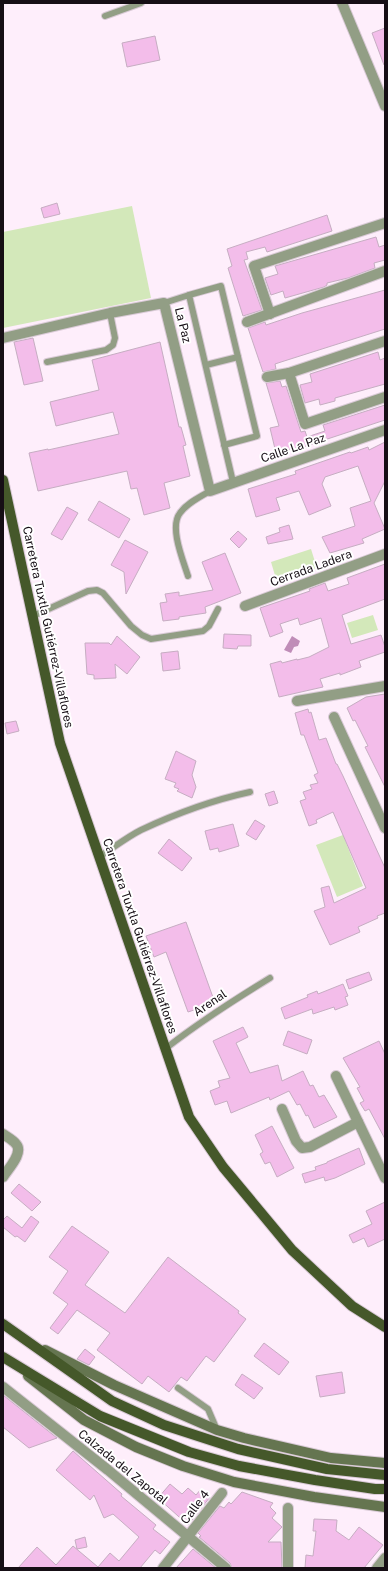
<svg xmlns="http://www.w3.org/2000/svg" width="388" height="1571" font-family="'Public Sans',sans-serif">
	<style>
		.green { fill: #d3e8ba }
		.water { fill: #c08db8 }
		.building { fill: #f3bdea; stroke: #c6adc2 }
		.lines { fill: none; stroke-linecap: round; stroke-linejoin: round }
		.lane-casing { stroke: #d9cad6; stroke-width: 8 }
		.street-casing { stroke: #d9cad6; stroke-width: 12 }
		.secondary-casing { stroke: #d9cad6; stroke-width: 12 }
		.primary-casing { stroke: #d9cad6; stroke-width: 12 }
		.lane { stroke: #929e85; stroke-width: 6 }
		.street { stroke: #929e85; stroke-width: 10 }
		.secondary { stroke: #657550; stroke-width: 10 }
		.primary { stroke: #45582a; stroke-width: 10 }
		.labels { text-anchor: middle; stroke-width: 4; stroke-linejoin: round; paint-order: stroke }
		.street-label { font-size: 12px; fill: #160e15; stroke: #fff }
	</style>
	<rect width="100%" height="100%" fill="#feeefb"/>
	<g class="green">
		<polygon points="132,206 151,298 3,328 3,232"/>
		<polygon points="311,549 317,568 277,582 271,562"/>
		<polygon points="373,615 378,630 352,638 347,623"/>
		<polygon points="343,835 363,886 337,897 316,845"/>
	</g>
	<polygon class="water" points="292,636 300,641 298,646 294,647 291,653 284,650"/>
	<g class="building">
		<polygon points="385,28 385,65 384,65 372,33"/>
		<polygon points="155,36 160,60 127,67 122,43"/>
		<polygon points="57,203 60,214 44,218 41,208"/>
		<polygon points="327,215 332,231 267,252 265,247 246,252 248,259 244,260 262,310 243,316 228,268 232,266 227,249"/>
		<polygon points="376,237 379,247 385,245 385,260 374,263 375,268 348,278 327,283 327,285 324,287 285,298 283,291 271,295 265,278 278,274 275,266"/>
		<polygon points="385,290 385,329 281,362 275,364 276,369 263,372 248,328 265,322 266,325 302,313"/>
		<polygon points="33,338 43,381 24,385 14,342"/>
		<polygon points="160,342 179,427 181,427 186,445 183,446 190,476 164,483 170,508 144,515 137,488 131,489 127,471 38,491 29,453 48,449 48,450 119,434 113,412 56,426 50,402 99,390 92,360"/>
		<polygon points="378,352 380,360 385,358 385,384 335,398 335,401 320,405 319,399 305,403 300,385 312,382 310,374"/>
		<polygon points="280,381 282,387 286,386 301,432 305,431 307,437 325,431 323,425 385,405 385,420 294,450 294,448 276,453 270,428 279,426 266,383"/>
		<polygon points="385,442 385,481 374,503 385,529 362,539 364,543 330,553 322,537 355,526 350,508 371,501 358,466 325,477 322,484 331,506 309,515 299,491 276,498 280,510 256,517 248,489 296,474 295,471 350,452 351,453 368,447 369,450"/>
		<polygon points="99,501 130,519 119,538 88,520"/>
		<polygon points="67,507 78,513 62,540 51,534"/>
		<polygon points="289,525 293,539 268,544 266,537 280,532 279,528"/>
		<polygon points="238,531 247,539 239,548 230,539"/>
		<polygon points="125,540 148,552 126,594 124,572 111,565"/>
		<polygon points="225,553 241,593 205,607 206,613 179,617 179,619 163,621 160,603 167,602 165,594 179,592 179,596 213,590 202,562"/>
		<polygon points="385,564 385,599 342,615 351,644 381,635 385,647 385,652 359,661 361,667 340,675 340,673 320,679 323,687 279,697 270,664 281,661 282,663 297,659 297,660 309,657 329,647 321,618 300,625 298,618 280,624 283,632 270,637 260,608 310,591 309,589 325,583 328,591 349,584 347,578"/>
		<polygon points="224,634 251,635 251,646 238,646 237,649 223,648"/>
		<polygon points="117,636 140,657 127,674 115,664 116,678 94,679 94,675 87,674 85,643 109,643 111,645"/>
		<polygon points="178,651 180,669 163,671 161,653"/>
		<polygon points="385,694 385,787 365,747 368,746 355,720 353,721 347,708 366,697"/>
		<polygon points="308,709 309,713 311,712 319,740 326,738 336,764 337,764 343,776 385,868 385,913 377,916 378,918 358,927 360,932 330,945 314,911 325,907 321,888 329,886 334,903 366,888 333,812 316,820 317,823 309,826 300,801 306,799 303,792 312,789 310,785 318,783 314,775 318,773 304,735 301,735 295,713"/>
		<polygon points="16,721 19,731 7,734 5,723"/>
		<polygon points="176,751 196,761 192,775 196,787 192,798 177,791 179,789 174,787 176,783 165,779"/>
		<polygon points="274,791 278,803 269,806 265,794"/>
		<polygon points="255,820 265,826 256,840 246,834"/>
		<polygon points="233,824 239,846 219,852 218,848 210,850 205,831"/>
		<polygon points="169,839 192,858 182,871 158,853"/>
		<polygon points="186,922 215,1003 188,1012 166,952 154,957 146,936"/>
		<polygon points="369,972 372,980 349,989 346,980"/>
		<polygon points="343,984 348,996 345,997 348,1005 335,1010 334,1007 313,1014 312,1009 285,1019 281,1008 308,997 307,995 317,991 318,994"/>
		<polygon points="243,1027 248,1037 236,1043 250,1073 278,1065 282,1081 303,1071 310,1086 313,1085 319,1097 324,1095 337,1117 314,1128 308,1115 306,1116 300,1104 297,1105 289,1091 270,1100 269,1097 231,1113 227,1101 215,1105 210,1091 220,1087 218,1081 230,1078 213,1041"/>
		<polygon points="288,1031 312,1040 307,1054 283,1045"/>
		<polygon points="379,1041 385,1054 385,1139 369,1109 365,1111 360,1103 364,1101 357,1088 360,1087 343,1058"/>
		<polygon points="272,1126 294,1168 277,1177 270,1162 265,1164 260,1154 263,1152 255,1135"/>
		<polygon points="359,1148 365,1164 335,1178 325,1181 324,1177 305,1183 302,1174 316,1170 315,1167 327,1163 327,1162"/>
		<polygon points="19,1184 41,1202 32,1211 11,1193"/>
		<polygon points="385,1202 385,1239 368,1247 364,1238 353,1243 349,1235 372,1224 366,1211"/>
		<polygon points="7,1216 22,1228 31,1216 39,1222 25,1242 17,1236 15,1237 3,1227 3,1220"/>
		<polygon points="72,1226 109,1252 85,1285 125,1313 168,1257 239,1311 238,1313 246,1319 214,1362 206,1356 187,1381 181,1377 169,1392 148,1376 142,1384 97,1350 110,1333 77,1310 58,1334 50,1328 68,1304 53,1293 68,1271 49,1257"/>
		<polygon points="264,1343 289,1362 279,1375 254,1356"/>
		<polygon points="85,1349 95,1357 89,1365 77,1359"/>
		<polygon points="342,1372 345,1393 320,1397 316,1376"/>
		<polygon points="242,1374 263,1388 254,1399 235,1385"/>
		<polygon points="3,1395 57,1438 29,1448 3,1427"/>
		<polygon points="73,1451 122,1494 121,1496 156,1525 153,1529 170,1542 160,1554 155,1550 140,1568 18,1568 37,1547 56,1565 73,1546 98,1567 110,1553 119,1561 139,1537 113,1514 104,1518 94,1495 90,1500 56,1470"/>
		<polygon points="170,1484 182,1494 188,1488 196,1495 201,1489 210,1497 188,1525 158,1498"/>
		<polygon points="242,1492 273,1503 270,1507 276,1513 272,1518 282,1527 268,1542 281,1542 282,1568 232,1568 230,1563 199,1537 201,1536 198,1533 220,1506 224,1508 229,1502 231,1504"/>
		<polygon points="314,1519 337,1520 336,1531 349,1540 359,1527 383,1545 364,1568 305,1568 306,1555 313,1556 316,1531 313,1531"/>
		<polygon points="85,1537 87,1547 77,1549 75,1540"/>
		<polygon points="193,1549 216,1568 176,1568"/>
	</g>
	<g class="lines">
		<g class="lane-casing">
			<g id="lane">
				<polyline points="105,16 141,3"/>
				<polyline points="189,295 221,286 257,436 224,445"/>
				<polyline points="164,303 189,295 233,482"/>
				<polyline points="47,362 106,350 113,345 115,338 110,313"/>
				<polyline points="206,365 238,357"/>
				<path d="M 188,576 C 183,560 169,527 180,513 C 187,503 200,497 210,491"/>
				<polyline points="33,616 88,591 97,590 103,593 131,626 142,635 151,639 203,631 209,626 218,609"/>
				<path d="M 99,857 C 113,848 127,837 141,830 C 175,814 213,800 250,792"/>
				<path d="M 165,1049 C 198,1023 234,1000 270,978"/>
				<polyline points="178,1388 208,1409 217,1430"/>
			</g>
		</g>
		<g class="street-casing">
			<g id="street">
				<polyline points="342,3 385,106"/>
				<polyline points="270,314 254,266 385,223"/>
				<polyline points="247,322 385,271"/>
				<polyline points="3,338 110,313 164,303 210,491 385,430"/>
				<polyline points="289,373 305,424 385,397"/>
				<polyline points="267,377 289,373 385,341"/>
				<polyline points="245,606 385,554"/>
				<polyline points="297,701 385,686"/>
				<polyline points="334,717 385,828"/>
				<polyline points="336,1076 385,1178"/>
				<polyline points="282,1109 296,1141 302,1148 310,1147 358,1122"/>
				<path d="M 3,1134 C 7,1137 13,1140 16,1144 C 24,1153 8,1169 3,1177"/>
				<polyline points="3,1387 108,1470 226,1568"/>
				<polyline points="163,1568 222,1493"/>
				<polyline points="288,1568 288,1508"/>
				<polyline points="377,1568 385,1558"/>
			</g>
		</g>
		<g class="secondary-casing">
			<g id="secondary">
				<polyline points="45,1350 114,1385 217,1430 244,1438 331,1458 385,1463"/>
				<polyline points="28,1376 84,1420 136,1447 183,1466 234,1482 314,1497 385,1507"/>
			</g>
		</g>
		<g class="primary-casing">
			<g id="primary">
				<polyline points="3,480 60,743 189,1117 223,1167 292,1250 352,1306 385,1327"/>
				<polyline points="3,1324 112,1401 164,1425 238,1449 327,1469 385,1475"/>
				<polyline points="3,1357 100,1416 189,1452 239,1466 315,1480 375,1489 385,1489"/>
			</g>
		</g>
		<use href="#lane" class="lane"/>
		<use href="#street" class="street"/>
		<use href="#secondary" class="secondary"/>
		<use href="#primary" class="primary"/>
	</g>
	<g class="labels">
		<g class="street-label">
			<text transform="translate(183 325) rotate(76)" y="4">La Paz</text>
			<text transform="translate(293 448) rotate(-19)" y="4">Calle La Paz</text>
			<text transform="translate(311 568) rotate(-20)" y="4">Cerrada Ladera</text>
			<text transform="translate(48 627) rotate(78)" y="4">Carretera Tuxtla Gutiérrez-Villaflores</text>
			<text transform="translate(140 936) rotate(71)" y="4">Carretera Tuxtla Gutiérrez-Villaflores</text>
			<text transform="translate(210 1003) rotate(-34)" y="4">Arenal</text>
			<text transform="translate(123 1467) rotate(39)" y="4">Calzada del Zapotal</text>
			<text transform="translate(195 1507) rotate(-53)" y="4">Calle 4</text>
		</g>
	</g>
	<rect width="388" height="1571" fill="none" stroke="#160e15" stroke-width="8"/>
</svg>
